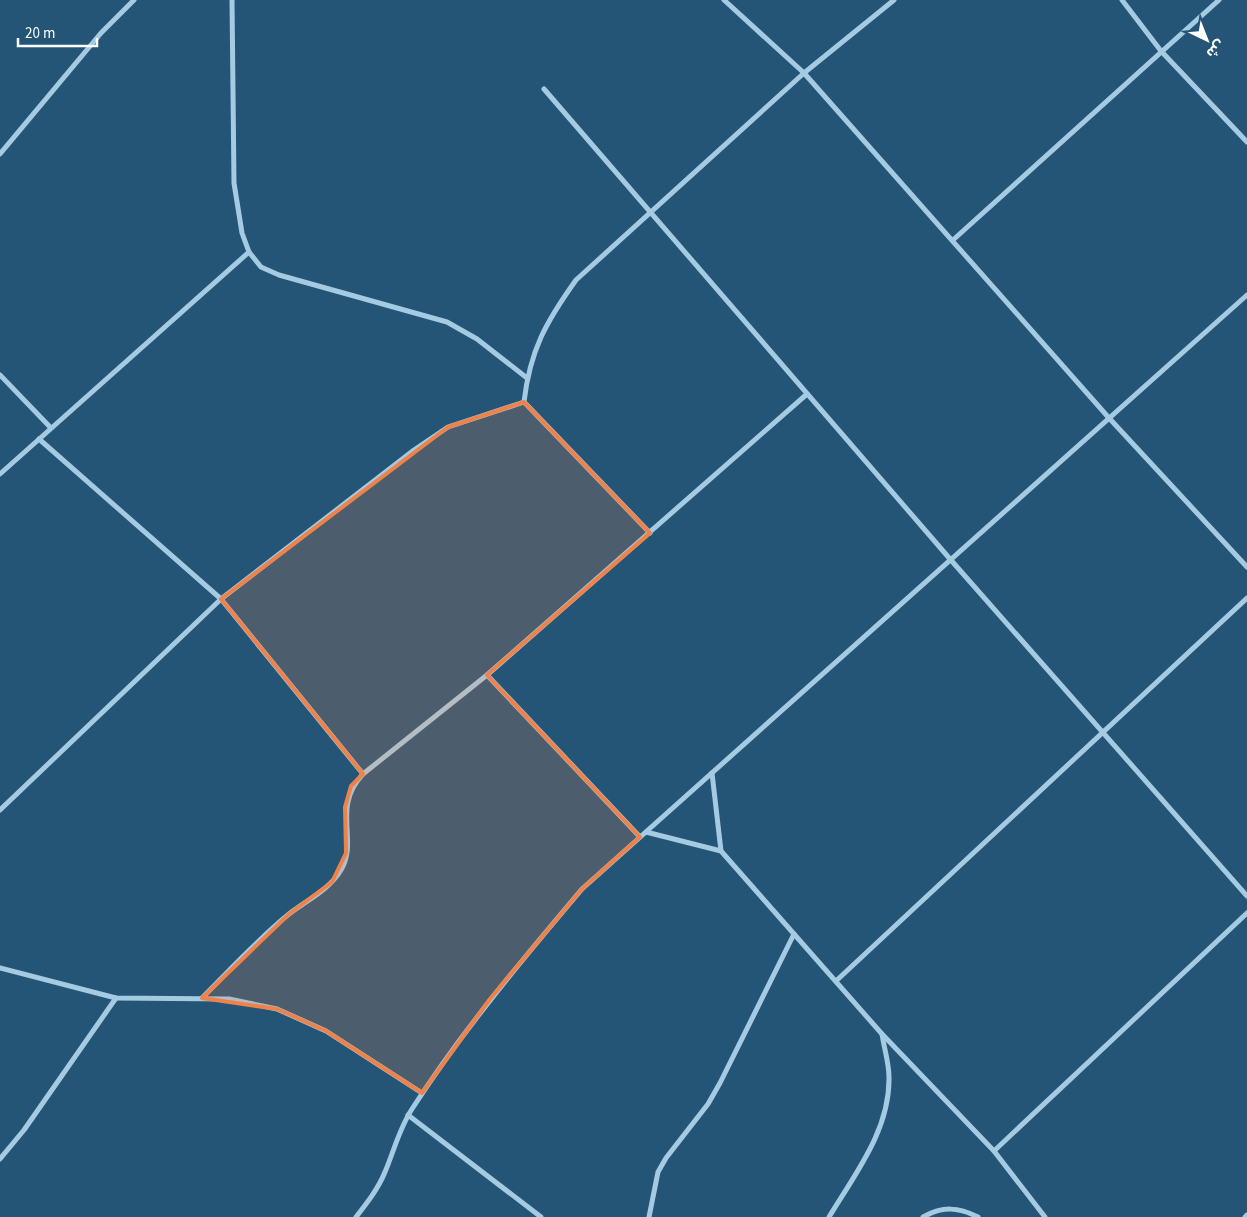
<svg xmlns="http://www.w3.org/2000/svg" width="1247" height="1217" font-family="'Source Sans 3','Noto Sans Arabic',sans-serif">
	<style>
		.lines { fill: none; stroke-linecap: round; stroke-linejoin: round }
		.street { stroke: #a5cbe3; stroke-width: 5 }
		.marked { fill: #ee8249; fill-opacity: 0.2; stroke: #ee8249; stroke-width: 4; stroke-linejoin: round }
	</style>
	<rect width="100%" height="100%" fill="#245577"/>
	<g class="lines">
		<g class="street">
			<polyline points="232,0 234,183 242,233 249,252 261,267 279,275 447,322 477,339 527,378"/>
			<polyline points="724,0 804,73 1109,418 1247,567"/>
			<polyline points="1122,0 1161,51 1247,142"/>
			<polyline points="544,89 950,559 1247,896"/>
			<polyline points="0,154 101,33 134,0"/>
			<polyline points="953,240 1219,0"/>
			<polyline points="0,375 51,428"/>
			<path d="M 524,402 C 530,350 546,322 576,280 L 804,73 L 894,0"/>
			<polyline points="524,402 650,533"/>
			<polyline points="39,439 221,599 363,774"/>
			<polyline points="0,474 249,252"/>
			<polyline points="487,675 640,837"/>
			<polyline points="712,773 721,851"/>
			<polyline points="0,810 221,599 414,450 448,427 524,402"/>
			<polyline points="646,832 721,851 882,1034 994,1151 1045,1217"/>
			<polyline points="0,968 116,998 229,999 277,1009 326,1031 422,1093"/>
			<polyline points="836,981 1247,598"/>
			<path d="M 202,998 C 230,970 258,939 289,914 C 307,900 329,890 341,870 C 359,840 331,808 363,774 L 487,675 L 807,394"/>
			<polyline points="408,1115 541,1217"/>
			<polyline points="994,1151 1247,913"/>
			<polyline points="0,1159 24,1130 116,998"/>
			<path d="M 356,1217 C 367,1203 378,1189 385,1172 C 394,1151 399,1129 412,1109 C 462,1031 522,960 582,889 L 1247,295"/>
			<polyline points="649,1217 658,1172 666,1158 708,1104 720,1083 794,934"/>
			<path d="M 829,1217 C 855,1174 890,1130 889,1077 C 889,1063 884,1048 882,1034"/>
			<path d="M 923,1217 C 943,1206 958,1207 978,1217"/>
			<polyline points="1245,1217 1247,1215"/>
		</g>
	</g>
	<path class="marked" d="M 524,402 L 650,533 L 487,675 L 640,837 L 582,889 L 490,999 L 422,1093 L 326,1031 L 277,1009 L 202,998 L 289,914 L 332,882 L 346,853 L 345,807 L 351,786 L 363,774 L 221,599 L 448,427 Z"/>
	<g transform="translate(1207 40) rotate(137)" stroke="#245577" stroke-width="4" paint-order="stroke">
	<path d="M0-4L9 19L0 12L-9 19Z" fill="#ffffff"/>
	<text y="-8" font-size="14" font-weight="bold" text-anchor="middle" fill="#ffffff">ش</text>
	</g>
	<path d="M18 38v8h79v-8" fill="none" stroke="#ffffff" stroke-width="2.5"/>
	<text x="25" y="38" font-size="15" fill="#ffffff" stroke="#245577" stroke-width="4" paint-order="stroke">20 m</text>
</svg>
